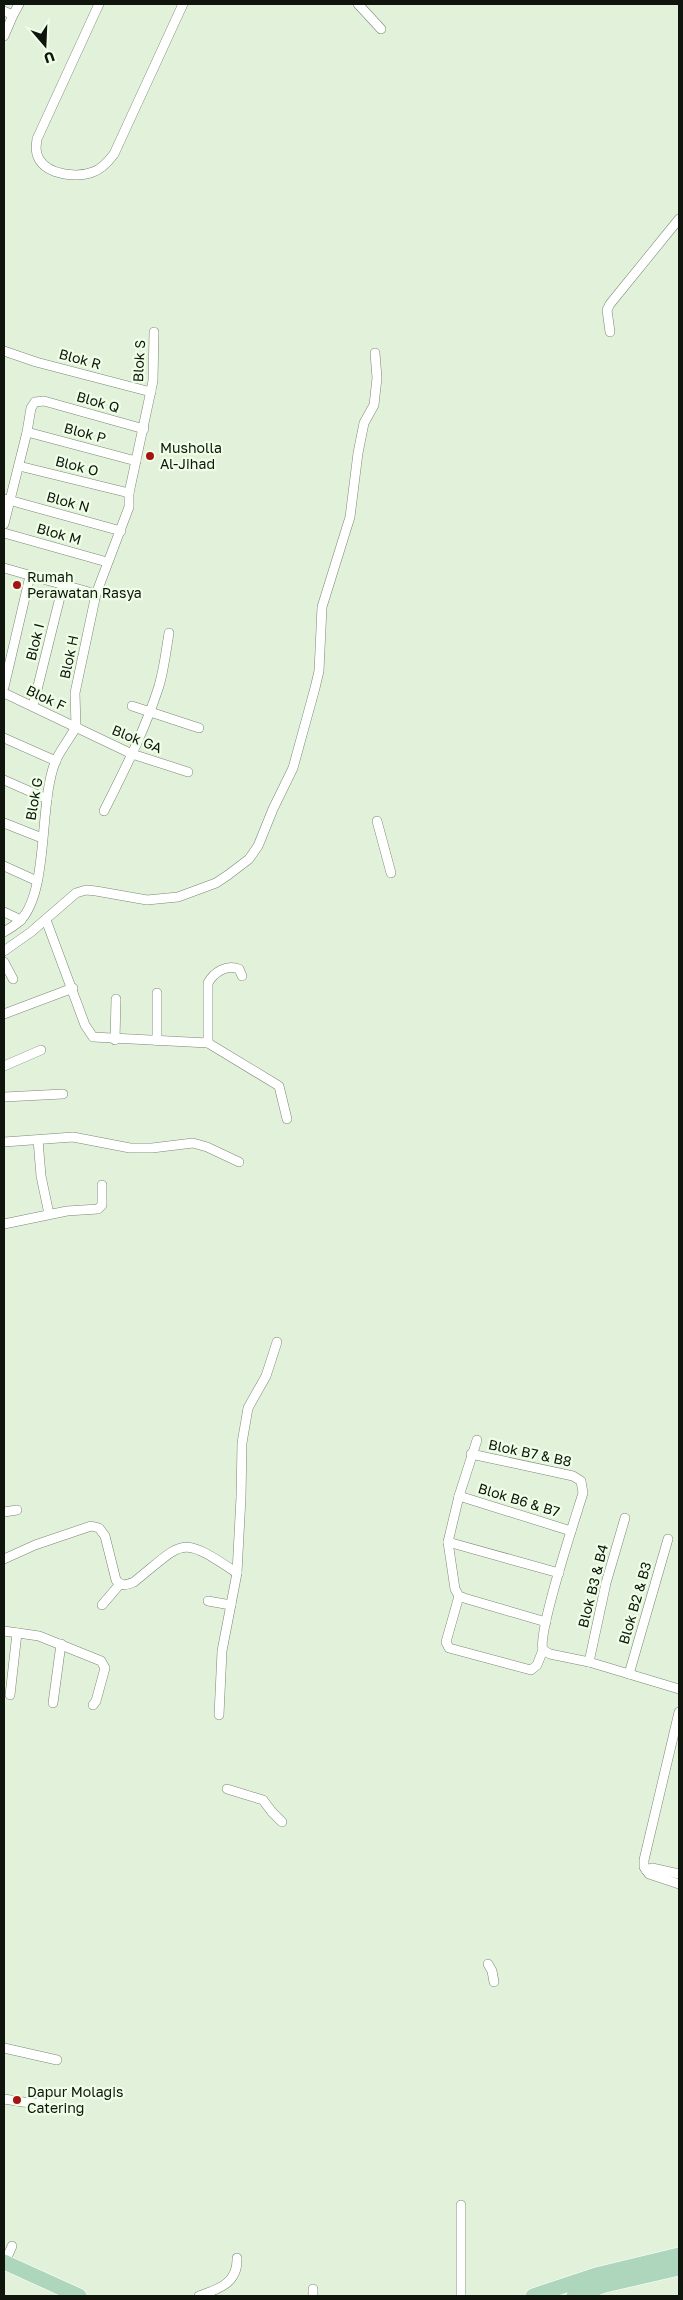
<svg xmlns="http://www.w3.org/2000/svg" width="683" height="2300" font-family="'Golos Text',sans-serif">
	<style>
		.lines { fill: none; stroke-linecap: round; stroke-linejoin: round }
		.minor-casing { stroke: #7a8873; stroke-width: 10 }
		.primary-casing { stroke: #fff; stroke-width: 16 }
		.minor { stroke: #fff; stroke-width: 9 }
		.primary { stroke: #add6bd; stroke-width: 15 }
		.poi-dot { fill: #a71315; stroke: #efffe7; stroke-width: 2 }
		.labels { text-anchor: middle; stroke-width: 4.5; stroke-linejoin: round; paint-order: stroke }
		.street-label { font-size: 14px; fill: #0f150d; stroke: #efffe7 }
		.poi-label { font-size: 14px; fill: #0f150d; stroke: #efffe7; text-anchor: start }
	</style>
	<rect width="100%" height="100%" fill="#e2f2da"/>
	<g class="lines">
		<g class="minor-casing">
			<g id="minor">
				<path d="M 99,4 L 37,139 C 36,146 35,152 39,159 C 48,175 77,178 93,172 C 102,169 108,162 114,154 L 183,4"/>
				<polyline points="358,4 381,29"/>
				<polyline points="4,11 13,15 4,36"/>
				<polyline points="13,15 19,4"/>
				<polyline points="610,332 607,310 610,304 679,219"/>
				<polyline points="4,351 36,362 151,392"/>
				<polyline points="27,432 136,461"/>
				<polyline points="19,466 129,493"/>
				<polyline points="5,499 121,531"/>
				<polyline points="4,524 27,432 31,408 35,402 44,401 144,429"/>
				<polyline points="4,533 107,562"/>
				<polyline points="4,568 96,594"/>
				<polyline points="4,687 30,576"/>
				<polyline points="4,693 132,754 188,772"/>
				<polyline points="33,706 63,585"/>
				<polyline points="132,706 199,728"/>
				<polyline points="76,727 75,693 96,594 129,507 129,493 153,381 154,332"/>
				<polyline points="4,738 56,761"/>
				<polyline points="4,780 47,799"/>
				<path d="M 104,811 C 124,771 145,730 159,686 C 164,669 166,651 169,633"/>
				<polyline points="377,821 391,873"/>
				<polyline points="4,823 42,838"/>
				<polyline points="4,866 37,881"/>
				<polyline points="4,912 21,920"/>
				<path d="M 46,920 L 85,1025 L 93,1037 L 208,1043 L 208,983 C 214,972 227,964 239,969 L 242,976"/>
				<path d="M 4,932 C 9,929 15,925 20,921 C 50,890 38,802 56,760 C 61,749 70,738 76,727"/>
				<polyline points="4,951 31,932 76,893 86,890 96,891 147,900 178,897 216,883 228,875 249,859 258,846 273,809 293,768 315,688 319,671 322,607 350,517 358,453 364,423 374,405 377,378 375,353"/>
				<polyline points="4,962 13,979"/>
				<polyline points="157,993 157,1041"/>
				<polyline points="4,1014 73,988"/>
				<polyline points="115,1040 116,999"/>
				<polyline points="208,1043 279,1086 287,1119"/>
				<polyline points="4,1066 41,1050"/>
				<polyline points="4,1097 63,1094"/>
				<polyline points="38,1140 41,1176 49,1214"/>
				<polyline points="4,1142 73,1137 130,1148 152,1148 193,1143 207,1147 239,1162"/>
				<polyline points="4,1224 67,1211 98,1209 102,1205 102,1185"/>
				<polyline points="477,1440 459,1496 448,1542 455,1589 459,1596 464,1598 546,1622"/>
				<path d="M 471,1454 L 573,1476 L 581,1481 L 583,1493 C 576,1516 537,1633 543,1650 L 550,1654 L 589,1662 L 679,1689"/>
				<polyline points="459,1496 571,1531"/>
				<polyline points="4,1512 17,1510"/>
				<polyline points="448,1542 559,1573"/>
				<path d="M 4,1559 L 35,1545 L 91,1526 L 99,1528 L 105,1536 L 116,1580 C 122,1587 126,1585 134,1582 C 185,1541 179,1534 237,1573"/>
				<polyline points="459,1596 446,1642 449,1648 531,1670 537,1665 543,1650"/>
				<polyline points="208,1601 231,1605"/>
				<polyline points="102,1605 120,1584"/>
				<polyline points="4,1631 39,1636 101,1661 105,1668 96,1701 93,1705"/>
				<polyline points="589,1662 606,1583 625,1518"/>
				<polyline points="629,1674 668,1539"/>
				<polyline points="10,1695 17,1633"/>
				<polyline points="53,1703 61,1644"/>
				<polyline points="679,1712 644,1860 644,1867 649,1874 679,1884"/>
				<polyline points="219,1715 222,1651 237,1573 241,1497 242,1443 248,1408 266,1376 277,1342"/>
				<polyline points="227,1789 263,1800 272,1812 282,1822"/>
				<polyline points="646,1870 652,1868 679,1874"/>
				<polyline points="488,1964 492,1971 494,1982"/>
				<polyline points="4,2048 57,2060"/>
				<polyline points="4,2099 36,2104 43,2100"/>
				<polyline points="461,2205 461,2296"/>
				<polyline points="5,2262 12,2246"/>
				<path d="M 199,2296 C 219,2289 238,2283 237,2258"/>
				<polyline points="313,2296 313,2289"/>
			</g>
		</g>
		<g class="primary-casing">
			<g id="primary">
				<polyline points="4,2262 79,2296"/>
				<polyline points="533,2296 596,2275 679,2255"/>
				<polyline points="574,2296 605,2285 679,2268"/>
			</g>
		</g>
		<use href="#minor" class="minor"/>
		<use href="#primary" class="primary"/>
	</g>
	<g class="poi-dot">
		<circle cx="150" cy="456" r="5"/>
		<circle cx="17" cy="585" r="5"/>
		<circle cx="17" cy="2100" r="5"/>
	</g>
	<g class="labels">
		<g class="street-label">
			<text transform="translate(80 359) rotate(15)" y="5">Blok R</text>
			<text transform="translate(139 361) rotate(-87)" y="5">Blok S</text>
			<text transform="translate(98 402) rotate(16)" y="5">Blok Q</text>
			<text transform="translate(85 433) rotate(15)" y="5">Blok P</text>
			<text transform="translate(77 466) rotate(14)" y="5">Blok O</text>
			<text transform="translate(68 502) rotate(15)" y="5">Blok N</text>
			<text transform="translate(59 534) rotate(16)" y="5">Blok M</text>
			<text transform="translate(35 642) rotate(-76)" y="5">Blok I</text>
			<text transform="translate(69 657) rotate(-78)" y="5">Blok H</text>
			<text transform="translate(46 698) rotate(25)" y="5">Blok F</text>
			<text transform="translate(137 739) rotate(22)" y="5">Blok GA</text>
			<text transform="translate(34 799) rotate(-80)" y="5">Blok G</text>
			<text transform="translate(530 1453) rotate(12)" y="5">Blok B7 &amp; B8</text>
			<text transform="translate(519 1500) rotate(17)" y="5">Blok B6 &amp; B7</text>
			<text transform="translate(593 1586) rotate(-76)" y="5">Blok B3 &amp; B4</text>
			<text transform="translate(635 1603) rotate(-74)" y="5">Blok B2 &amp; B3</text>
		</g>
		<g class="poi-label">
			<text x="160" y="453">Musholla<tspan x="160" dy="16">Al-Jihad</tspan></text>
			<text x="27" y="582">Rumah<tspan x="27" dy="16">Perawatan Rasya</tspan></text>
			<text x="27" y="2097">Dapur Molagis<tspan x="27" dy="16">Catering</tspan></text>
		</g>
	</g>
	<rect width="683" height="2300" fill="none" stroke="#0f150d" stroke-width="10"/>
	<g transform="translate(45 45) rotate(161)" stroke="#efffe7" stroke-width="4" paint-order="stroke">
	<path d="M0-4L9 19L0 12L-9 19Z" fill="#0f150d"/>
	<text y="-8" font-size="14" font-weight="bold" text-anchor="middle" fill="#0f150d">U</text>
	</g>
</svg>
